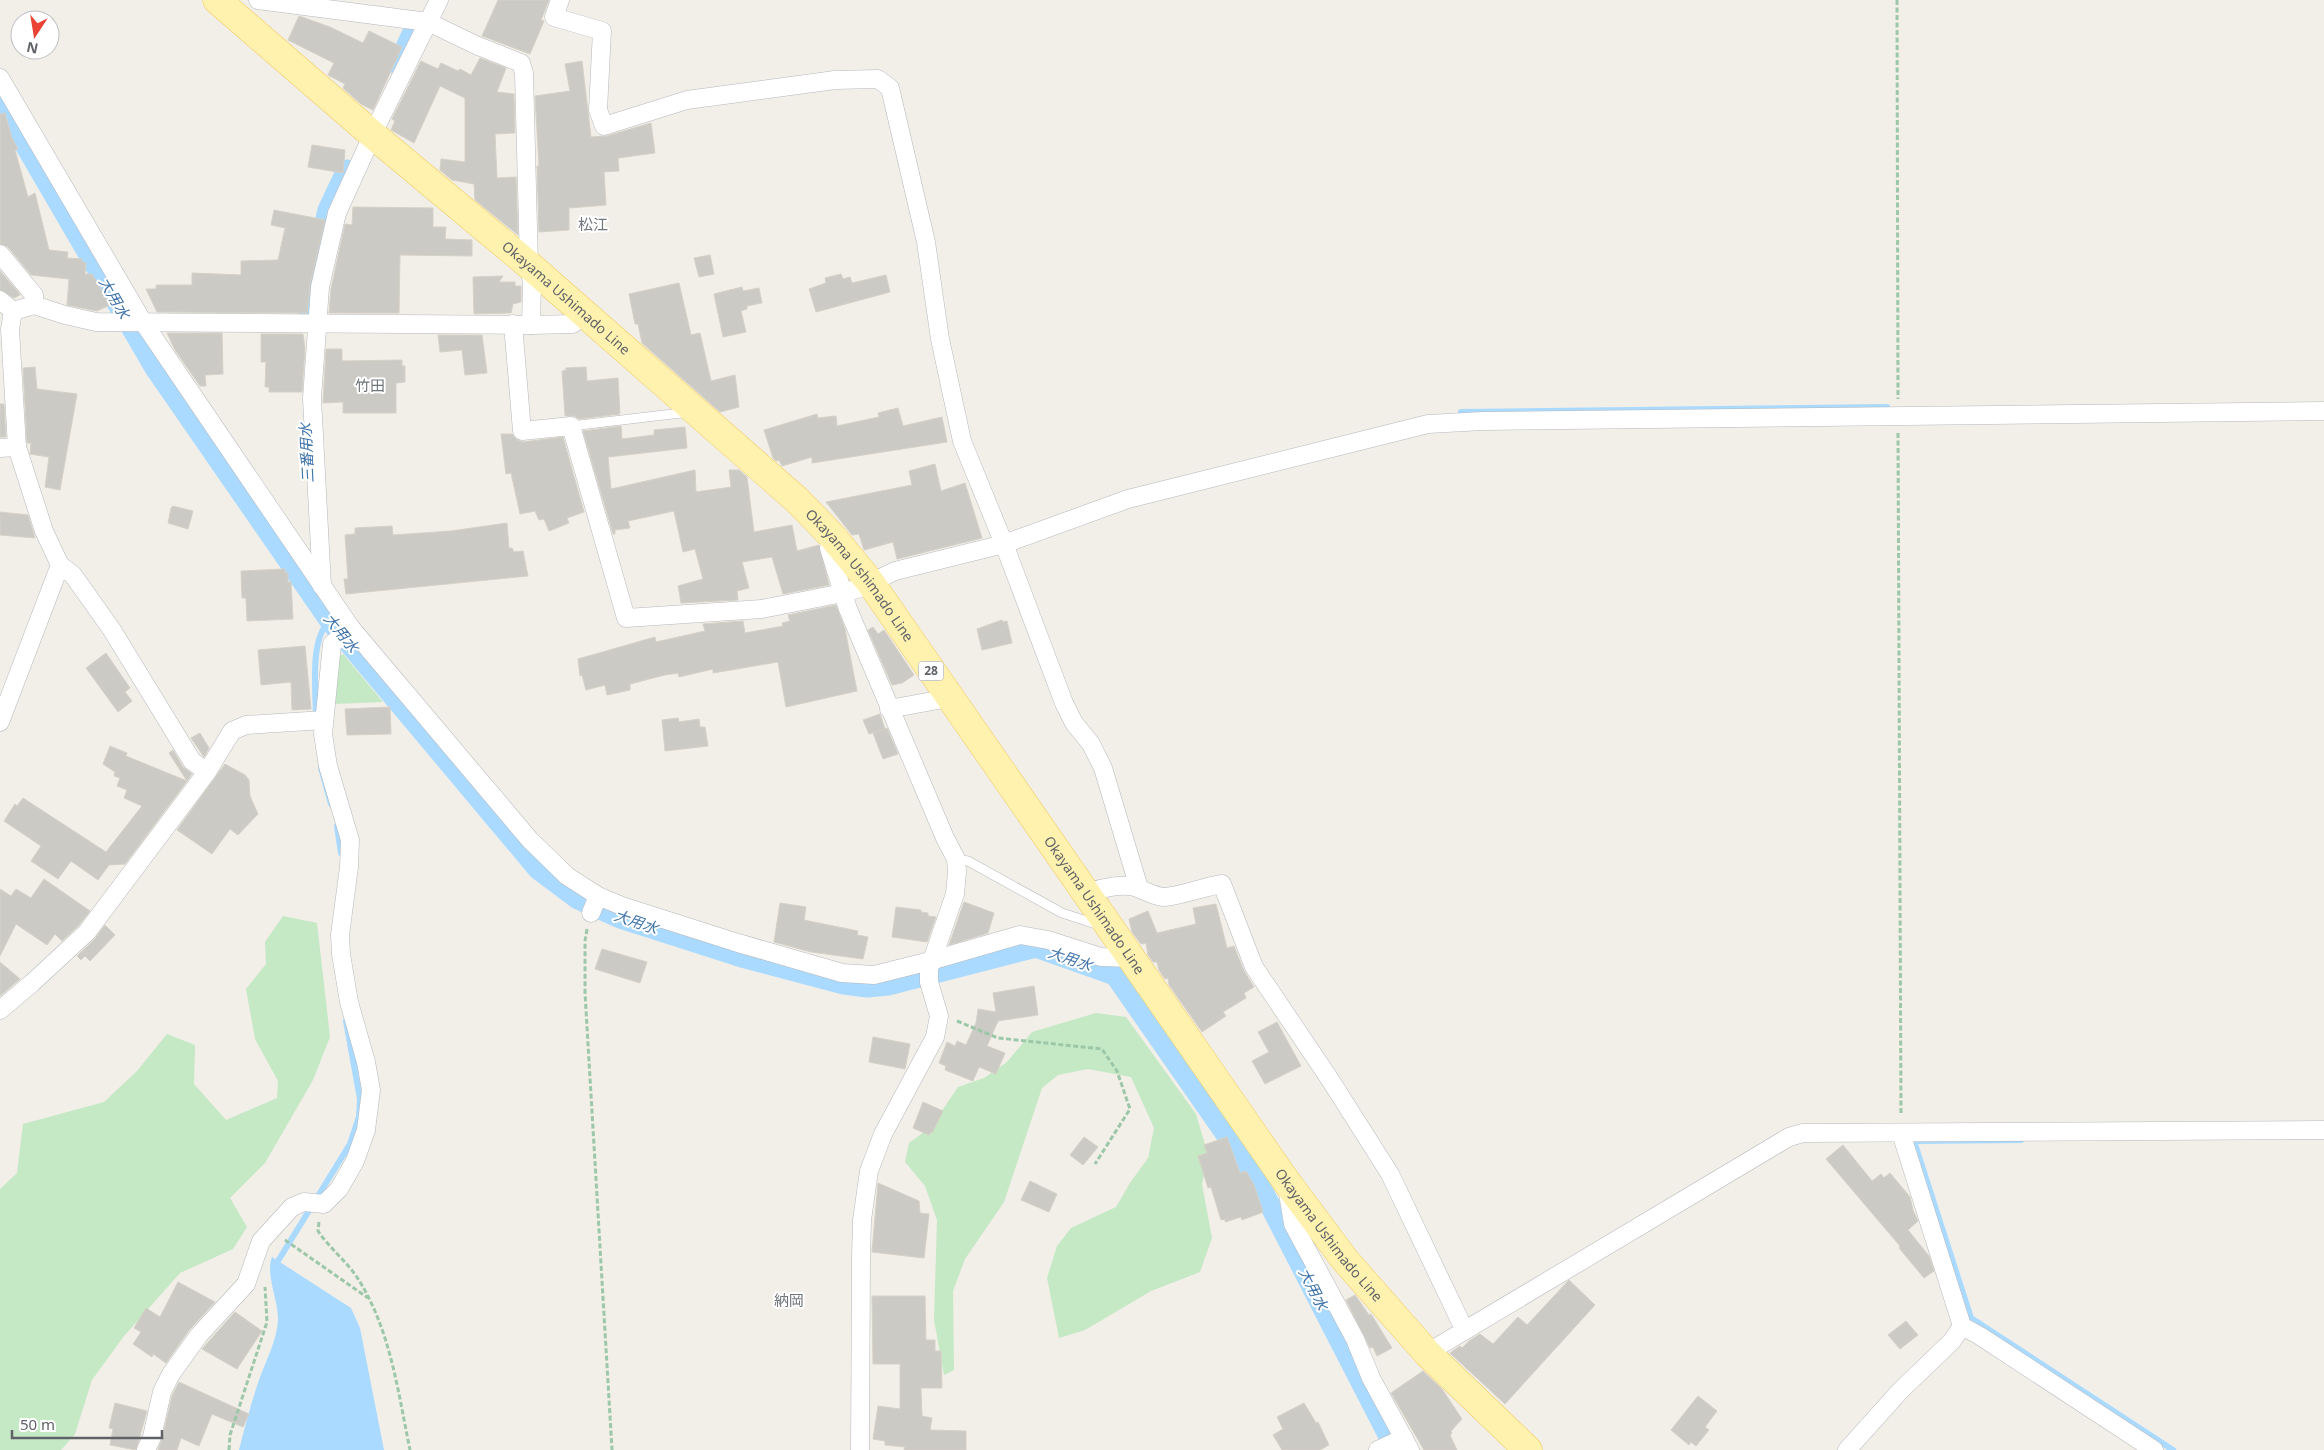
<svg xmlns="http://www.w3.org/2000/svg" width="2324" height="1450" font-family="'Noto Sans','Noto Sans JP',sans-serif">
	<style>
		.green { fill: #c5e8c5 }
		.water { fill: #aadaff }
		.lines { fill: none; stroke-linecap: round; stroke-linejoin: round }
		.stream { stroke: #aadaff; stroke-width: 6 }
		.canal { stroke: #aadaff; stroke-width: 21 }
		.building { fill: #cccac5; stroke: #d6d1c6 }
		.lane-casing { stroke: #b5b8bc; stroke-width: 10 }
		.street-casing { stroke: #b5b8bc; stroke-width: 19 }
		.primary-casing { stroke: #f2c960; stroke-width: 29 }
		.path { stroke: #9cc7a9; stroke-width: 3; stroke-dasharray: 5 2.5; stroke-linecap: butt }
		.lane { stroke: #fff; stroke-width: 9 }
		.street { stroke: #fff; stroke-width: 18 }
		.primary { stroke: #fff2af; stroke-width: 28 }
		.labels { text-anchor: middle; stroke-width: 4; stroke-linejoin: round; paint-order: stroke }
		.shield { fill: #fff; stroke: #8f9295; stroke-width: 1 }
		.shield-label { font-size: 12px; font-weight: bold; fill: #5f6368 }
		.street-label { font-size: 14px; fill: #5f6368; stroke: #fff }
		.neighbourhood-label { font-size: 15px; fill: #70757a; stroke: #fff }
		.water-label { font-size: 15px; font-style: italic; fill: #4174aa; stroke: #fff }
	</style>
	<rect width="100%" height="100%" fill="#f1efe8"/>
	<g class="green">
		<polygon points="343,654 383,702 335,704 337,658"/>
		<polygon points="283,916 317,923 330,1037 313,1080 265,1163 230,1198 247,1227 233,1249 180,1273 124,1336 92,1380 75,1434 61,1450 0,1450 0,1189 17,1173 23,1124 104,1102 137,1071 167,1034 195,1045 194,1084 226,1120 277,1098 278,1081 255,1039 246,989 266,964 265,942"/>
		<polygon points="1096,1013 1126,1017 1196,1114 1208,1155 1202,1184 1212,1238 1200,1272 1151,1291 1085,1330 1059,1338 1047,1278 1057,1246 1071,1228 1116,1207 1130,1183 1148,1158 1154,1128 1131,1077 1088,1069 1058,1075 1042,1088 1004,1202 965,1259 953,1291 954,1370 944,1375 934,1320 937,1220 925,1186 905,1162 909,1143 931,1127 958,1087 984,1078 1007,1062 1032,1032"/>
	</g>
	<path class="water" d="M 272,1257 L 351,1308 L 360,1328 L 384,1450 L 239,1450 C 245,1426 251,1403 259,1380 C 266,1360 276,1343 278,1321 C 279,1302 265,1274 272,1257 Z"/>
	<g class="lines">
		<g class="stream">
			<polyline points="1461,412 1887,407"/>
			<path d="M 316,719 C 316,692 309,638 330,621"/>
			<polyline points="321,768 331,804"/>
			<polyline points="337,826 341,853"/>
			<polyline points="2021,1140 1914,1141 1971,1318 2173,1450"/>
			<polyline points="278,1261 350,1144 359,1117 360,1099 346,1021"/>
		</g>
		<g class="canal">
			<polyline points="398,65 412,34"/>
			<polyline points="0,102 155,368 330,621 538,869 578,899 620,918 742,957 844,984 867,987 888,985 1036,947 1115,975 1255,1176 1396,1450"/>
			<polyline points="309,314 315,267 328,210 347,170"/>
		</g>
	</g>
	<g class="building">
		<polygon points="498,0 549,0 541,20 544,21 530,54 482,36"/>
		<polygon points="299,16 330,27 363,43 369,31 402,47 373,110 361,104 343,88 345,84 328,75 334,63 288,40"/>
		<polygon points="480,58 506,68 497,92 514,94 515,133 495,134 497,178 516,177 518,235 475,200 474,184 452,180 440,170 441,159 465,162 465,98 440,86 414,143 391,130 395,121 392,119 421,61 438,69 441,63 458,71 460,69 471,75"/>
		<polygon points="582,61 591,137 607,136 651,123 655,153 618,158 619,171 604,172 606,205 569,208 569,230 539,232 537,166 539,166 535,96 570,91 565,64"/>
		<polygon points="5,113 12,138 18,149 15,150 28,197 35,193 49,250 68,252 67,258 82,259 82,262 86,263 85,274 92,274 110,305 97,311 67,305 69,279 31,275 8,247 0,244 0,114"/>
		<polygon points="312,145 345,150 343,173 308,167"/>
		<polygon points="353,207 433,208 433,227 446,227 445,239 472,240 472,256 400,255 399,313 329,313 331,289 345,224 352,225"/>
		<polygon points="274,210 325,220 310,285 307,313 157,312 146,289 156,289 156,285 192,285 192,273 241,275 241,261 278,260 285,228 271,225"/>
		<polygon points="710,255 714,274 699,277 694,258"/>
		<polygon points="0,271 19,293 20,295 14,298 0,290"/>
		<polygon points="841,274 843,279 850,277 852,283 886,275 890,292 816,312 809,289 826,283 825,278"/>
		<polygon points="503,276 499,282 515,282 515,286 521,286 521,302 513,304 511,313 474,314 473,277"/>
		<polygon points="679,283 691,335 700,333 711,381 735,375 739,407 720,412 642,343 638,324 635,324 629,294"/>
		<polygon points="742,287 743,291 759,288 762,303 747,306 747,309 741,311 746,332 723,337 714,294"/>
		<polygon points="167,333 222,333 223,374 205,375 206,386 200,386 175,350"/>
		<polygon points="261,334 303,334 305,349 302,392 269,392 269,387 265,387 266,362 261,362"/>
		<polygon points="438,335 482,335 487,373 465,375 462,350 440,352"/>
		<polygon points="326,349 342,349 342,361 402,360 402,366 405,366 405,382 396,383 396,413 343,413 343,402 323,403"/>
		<polygon points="35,367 37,389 77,394 60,490 45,487 49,457 30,454 31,443 27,443 23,368"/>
		<polygon points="586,367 587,381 618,378 620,414 579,419 574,416 565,416 562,371 566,370 566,368"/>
		<polygon points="0,404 4,404 6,437 0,437"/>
		<polygon points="898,408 903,426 942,417 947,442 812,463 812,457 782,466 779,460 776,461 773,458 764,430 817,414 818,418 836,416 837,426 879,417 878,413"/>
		<polygon points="621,426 622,439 654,435 654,430 685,427 687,448 608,457 611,489 695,470 696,492 731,487 729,470 739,470 747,477 754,532 792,525 797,551 819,545 829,585 783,594 772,557 742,562 749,588 737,591 738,600 681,603 678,586 703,579 695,549 683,552 674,511 628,521 630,528 615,530 615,534 613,534 583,431"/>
		<polygon points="501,434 512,434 517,440 523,442 563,437 584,512 567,518 569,523 549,531 544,519 539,520 535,511 520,514 511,473 506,474"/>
		<polygon points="935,464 941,491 965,483 982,538 897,559 893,542 864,550 859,534 852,535 826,502 912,485 909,471"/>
		<polygon points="173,506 193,511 188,529 168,523 171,508"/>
		<polygon points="0,512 28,515 35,538 0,535"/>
		<polygon points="507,523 509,548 512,548 514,552 523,551 528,576 346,594 344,579 348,579 345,535 355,534 355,528 392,526 393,535 451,531"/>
		<polygon points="285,569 285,573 288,573 288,582 291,582 293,619 247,621 246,598 242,598 241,571"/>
		<polygon points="836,605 845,629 857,691 786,707 778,662 713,673 713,669 679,677 678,673 665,675 630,684 630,690 607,695 605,685 586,690 582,675 580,676 578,659 655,637 656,642 705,631 703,624 743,621 745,633 783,626 782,623 790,621 788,615"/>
		<polygon points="1002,620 1003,622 1007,621 1012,643 982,650 977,629"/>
		<polygon points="873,627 878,634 884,630 914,675 902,683 892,685 868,630"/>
		<polygon points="305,646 311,709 292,710 291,682 261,685 258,650"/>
		<polygon points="106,653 130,688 125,692 132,701 118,712 86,668"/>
		<polygon points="390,707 391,734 347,735 345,709"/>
		<polygon points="880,714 885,729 869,734 863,720"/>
		<polygon points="678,718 679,722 699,719 700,727 705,727 708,746 665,751 662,720"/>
		<polygon points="887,728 898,754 883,759 873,733"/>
		<polygon points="200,733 209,748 204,757 191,738"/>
		<polygon points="110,746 127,753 126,756 187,781 125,864 109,865 98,880 71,861 58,879 31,861 41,846 4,821 15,804 17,806 23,798 106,852 142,806 124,798 127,790 117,786 120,778 114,776 115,772 103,764"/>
		<polygon points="173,750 183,767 192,774 187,781 169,753"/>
		<polygon points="225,764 245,775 249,780 250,796 258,814 238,835 230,829 212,854 177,830"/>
		<polygon points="44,879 90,911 79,925 62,941 55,934 47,945 16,924 0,956 0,889 11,896 16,889 31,898"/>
		<polygon points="964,902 994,913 988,933 949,945"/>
		<polygon points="780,903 806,907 804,920 858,931 857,935 868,937 863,959 811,952 774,942"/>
		<polygon points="1216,904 1227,948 1234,946 1244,971 1254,987 1244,993 1246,998 1223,1012 1226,1016 1202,1032 1169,985 1168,978 1165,979 1159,970 1157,962 1153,962 1148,955 1146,943 1141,944 1132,932 1129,919 1148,911 1157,933 1196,924 1193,908"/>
		<polygon points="896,907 921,910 921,912 928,913 928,916 936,917 927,942 892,937"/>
		<polygon points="105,925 115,935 90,961 85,956 81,960 77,956 94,940"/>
		<polygon points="602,949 647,962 640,983 595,969"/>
		<polygon points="0,962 20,979 0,996"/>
		<polygon points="1034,986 1038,1015 998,1021 987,1046 1005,1053 996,1074 979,1067 973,1081 945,1070 946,1066 939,1063 947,1042 955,1046 957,1041 966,1045 976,1023 978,1009 996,1012 993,993"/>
		<polygon points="1277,1022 1301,1066 1265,1084 1252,1061 1269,1052 1258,1032"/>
		<polygon points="873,1037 910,1044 905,1069 869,1062"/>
		<polygon points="923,1102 943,1111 932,1133 931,1132 929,1135 913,1128"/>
		<polygon points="1084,1137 1098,1147 1083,1165 1070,1155"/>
		<polygon points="1227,1137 1240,1173 1246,1171 1254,1185 1263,1212 1242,1220 1241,1217 1225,1222 1225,1219 1221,1220 1211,1187 1208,1188 1198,1156 1207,1153 1204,1145"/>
		<polygon points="1843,1145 1872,1181 1881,1174 1884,1178 1890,1173 1910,1197 1913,1210 1918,1221 1908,1230 1929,1256 1934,1271 1924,1278 1899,1248 1900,1246 1826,1159"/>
		<polygon points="1030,1181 1057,1194 1049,1212 1021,1200"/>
		<polygon points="878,1183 919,1201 920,1213 929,1214 924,1258 872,1252"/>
		<polygon points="1569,1280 1595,1305 1505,1404 1450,1353 1460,1346 1462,1348 1469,1341 1480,1334 1493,1344 1518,1317 1527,1325"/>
		<polygon points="178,1282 215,1302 190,1329 166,1363 153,1354 152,1357 133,1344 141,1332 134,1328 146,1308 160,1317"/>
		<polygon points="1355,1295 1369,1315 1371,1314 1392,1348 1377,1356 1373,1347 1370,1348 1346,1300"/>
		<polygon points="872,1296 925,1296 926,1340 935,1340 935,1351 941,1351 942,1388 921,1388 922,1416 932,1418 930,1430 966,1431 966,1450 904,1450 905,1447 885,1445 885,1441 873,1439 878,1406 900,1409 900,1364 873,1364"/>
		<polygon points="235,1312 262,1331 237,1369 202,1349"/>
		<polygon points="1906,1321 1918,1335 1900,1349 1888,1335"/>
		<polygon points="1423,1371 1442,1389 1462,1419 1451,1431 1452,1433 1450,1435 1457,1450 1424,1450 1391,1393"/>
		<polygon points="179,1382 249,1414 243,1427 212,1414 199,1446 181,1438 177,1450 158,1450 162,1439 172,1396"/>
		<polygon points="1698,1396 1717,1411 1705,1427 1709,1430 1696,1446 1691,1442 1689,1445 1671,1430"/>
		<polygon points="115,1403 147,1411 136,1450 110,1445 113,1429 109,1428"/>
		<polygon points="1304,1403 1316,1423 1318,1422 1329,1445 1320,1450 1282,1450 1273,1435 1283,1429 1277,1417"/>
	</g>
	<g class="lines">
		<g class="lane-casing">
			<g id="lane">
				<polyline points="571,426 681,413 685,408"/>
				<polyline points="956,859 968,861 1062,913 1102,926"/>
			</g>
		</g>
		<g class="street-casing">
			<g id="street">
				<polyline points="258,0 428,22 478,46 521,63 524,73 529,265 532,283 531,325"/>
				<polyline points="560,0 554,17 602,31 598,110 604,126 687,100 835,80 878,79 890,88 926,242 940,339 962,441 1004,544 1064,703 1074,723 1091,744 1103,768 1139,888"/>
				<polyline points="0,78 143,322 351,628 530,840 567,876 598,896 622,906 738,943 842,973 874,975 930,961 1020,935 1048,940 1101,957 1130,958"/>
				<polyline points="0,254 34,295 34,305"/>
				<polyline points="0,300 13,311"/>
				<polyline points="513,324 522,431 571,426 626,618 762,609 843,593 860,588 895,571 1004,544 1128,499 1428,424 1483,421 2324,411"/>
				<polyline points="0,448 17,447"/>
				<polyline points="832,536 829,548 848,609 945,838 956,859 957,872 955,894 929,969 929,982 939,1016 935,1037 883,1134 869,1171 862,1220 861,1258 860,1450"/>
				<polyline points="60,565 73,575 112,630 192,761 207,772"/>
				<polyline points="322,586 312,398 320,287 337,213 378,123 439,0"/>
				<polyline points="889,709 938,700 946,693"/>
				<polyline points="0,722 60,565 44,531 17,447 10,329 13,311 34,305 65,315 96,322 531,325 573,324 584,313"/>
				<path d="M 1087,893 C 1101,888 1126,882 1140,889 C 1148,892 1156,897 1165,897 C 1184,895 1203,887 1222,884 L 1254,967 L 1329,1078 L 1390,1174 L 1464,1329"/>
				<polyline points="591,913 598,896"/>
				<polyline points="0,1010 32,983 87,932 207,772 232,731 246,725 324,720"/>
				<polyline points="1901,1133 1962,1326 1980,1336 2154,1450"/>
				<polyline points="1287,1187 1293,1224 1355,1339 1371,1378 1410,1450"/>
				<polyline points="1427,1353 1789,1137 1803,1133 2324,1130"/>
				<polyline points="146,1450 152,1437 162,1392 171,1374 199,1335 246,1284 261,1241 292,1207 304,1202 324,1204 339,1189 355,1161 366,1130 371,1090 366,1062 349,1002 341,954 340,935 349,867 350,840 328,766 323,734 332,644 351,628"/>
				<polyline points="1378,1450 1404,1438"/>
				<polyline points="1847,1450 1900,1391 1952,1341 1962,1326"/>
			</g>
		</g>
		<g class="primary-casing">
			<g id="primary">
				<path id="s1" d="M 217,0 L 373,135 L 529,265 L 797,500 L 832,536 L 870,582 L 1286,1181 L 1345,1260 L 1427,1353 L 1528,1450"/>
			</g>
		</g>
		<g class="path">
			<polyline points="1897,0 1898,399"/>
			<polyline points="1898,433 1901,1114"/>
			<polyline points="587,929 585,941 585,993 612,1450"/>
			<polyline points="957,1021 998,1038 1102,1049 1117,1071 1130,1109 1095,1164"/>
			<path d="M 319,1222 L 318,1231 C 330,1249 349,1263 360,1282 C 391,1333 398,1392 410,1450"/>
			<polyline points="285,1240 368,1298"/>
			<polyline points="229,1450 230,1435 267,1322 265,1287"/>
		</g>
		<use href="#lane" class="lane"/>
		<use href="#street" class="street"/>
		<use href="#primary" class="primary"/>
	</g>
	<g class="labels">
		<rect class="shield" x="918.5" y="661.5" width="25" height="19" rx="4"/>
		<g class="shield-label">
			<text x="931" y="675">28</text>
		</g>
		<g class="street-label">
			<text dy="5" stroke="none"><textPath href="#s1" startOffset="459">Okayama Ushimado Line</textPath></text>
			<text dy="5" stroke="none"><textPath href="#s1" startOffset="864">Okayama Ushimado Line</textPath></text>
			<text dy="5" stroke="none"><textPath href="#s1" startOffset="1269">Okayama Ushimado Line</textPath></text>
			<text dy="5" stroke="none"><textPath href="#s1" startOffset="1674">Okayama Ushimado Line</textPath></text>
		</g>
		<g class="neighbourhood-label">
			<text x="593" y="230">松江</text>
			<text x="370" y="391">竹田</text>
			<text x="789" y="1306">納岡</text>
		</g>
		<g class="water-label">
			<text transform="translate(114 298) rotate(60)" y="5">大用水</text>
			<text transform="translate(307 453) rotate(-93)" y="5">三番用水</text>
			<text transform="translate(341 633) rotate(51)" y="5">大用水</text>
			<text transform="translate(636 922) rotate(19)" y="5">大用水</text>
			<text transform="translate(1070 959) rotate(19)" y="5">大用水</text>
			<text transform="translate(1313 1289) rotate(63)" y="5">大用水</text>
		</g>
	</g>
	<g transform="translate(35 35) rotate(192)"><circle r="24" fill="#ffffff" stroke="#bfc1c3"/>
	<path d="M0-4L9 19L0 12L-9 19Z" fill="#ea4335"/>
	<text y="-8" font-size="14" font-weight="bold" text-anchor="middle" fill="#5f6368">N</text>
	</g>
	<path d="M12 1430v8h150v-8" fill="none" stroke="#5f6368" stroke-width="2.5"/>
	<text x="20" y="1430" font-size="15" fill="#5f6368" stroke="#ffffff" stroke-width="4" paint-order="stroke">50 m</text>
</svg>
